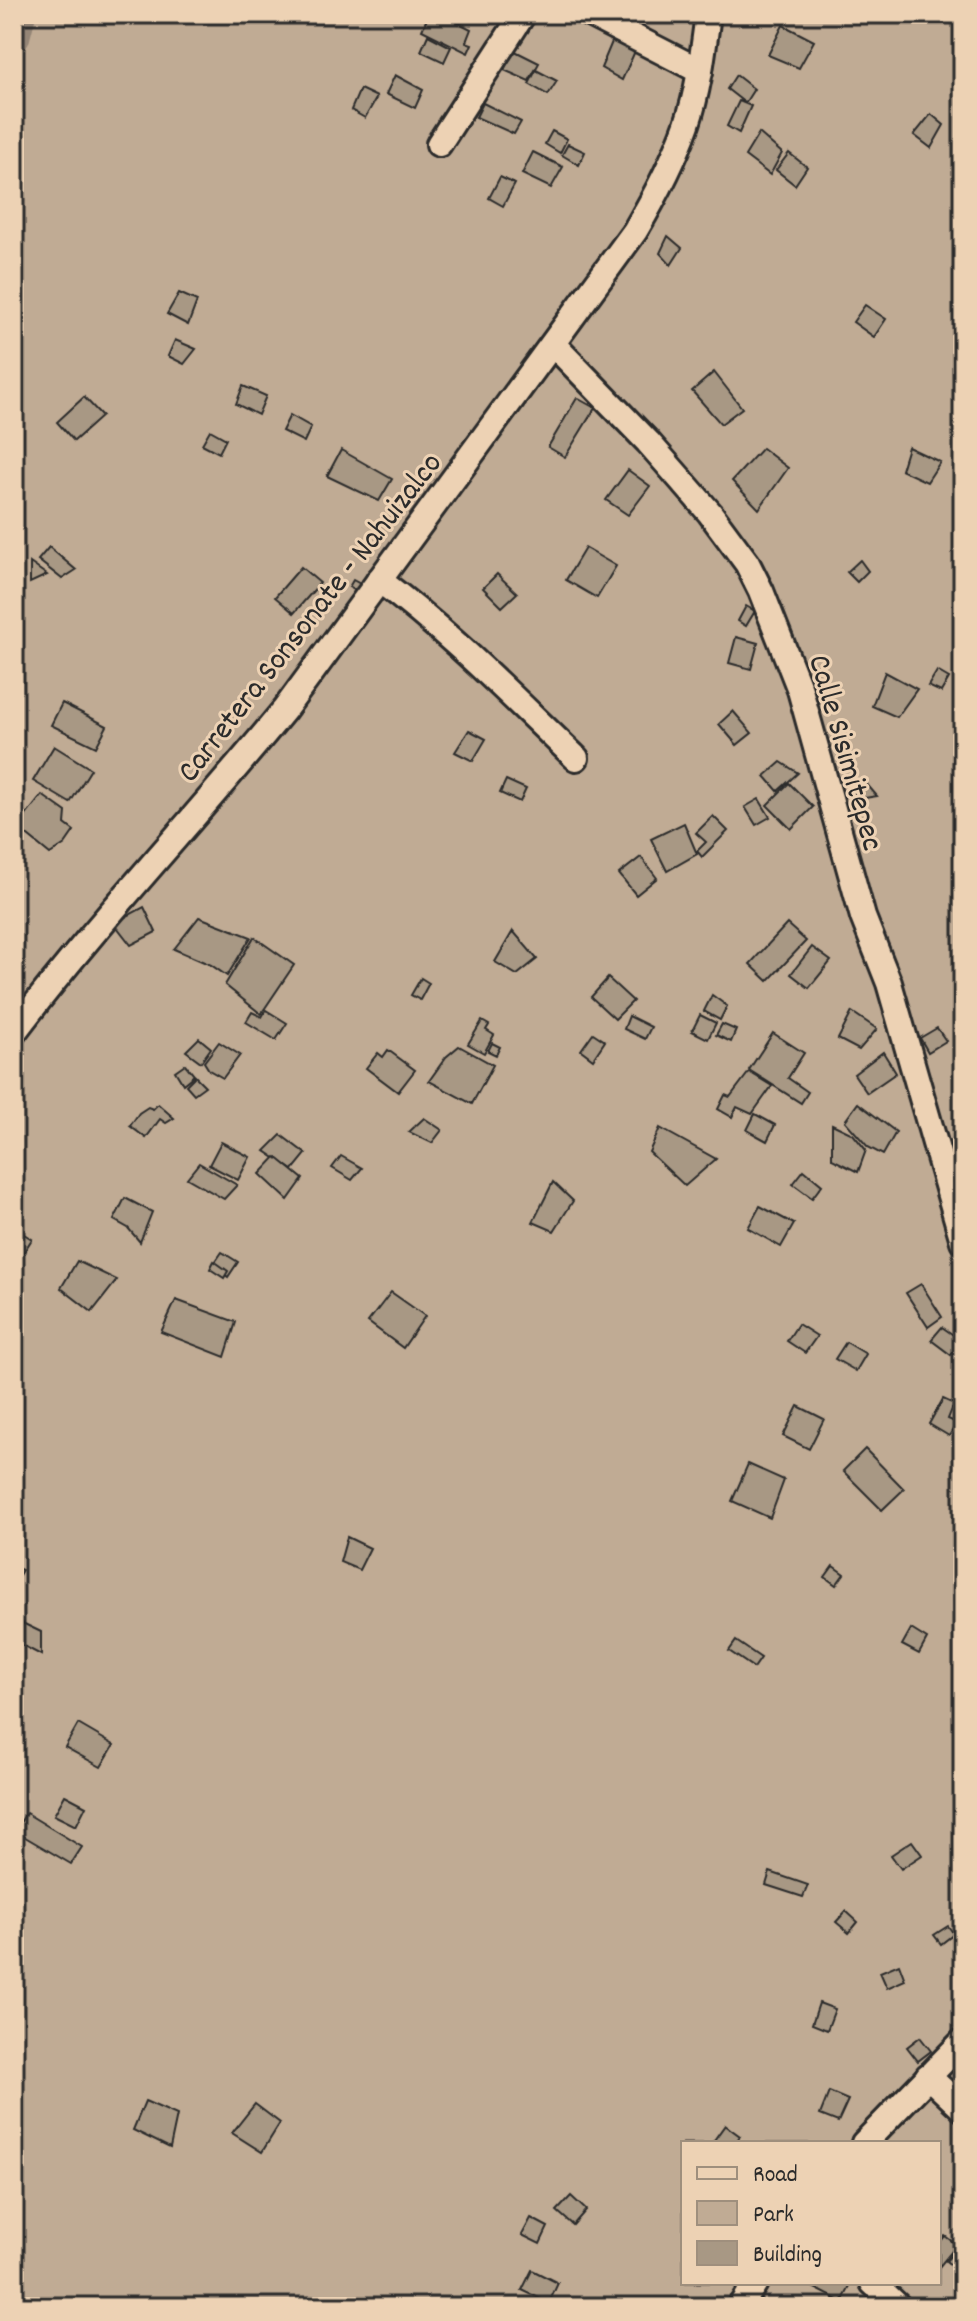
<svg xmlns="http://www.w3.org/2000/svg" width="977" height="2321" font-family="Dekko,sans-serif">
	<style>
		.green { fill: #c0ab94; stroke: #766b60; stroke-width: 2; fill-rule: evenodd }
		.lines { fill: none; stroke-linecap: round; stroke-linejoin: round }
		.river { stroke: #948576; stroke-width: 32 }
		.building { fill: #a89884; stroke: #2b2b2b; stroke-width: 2 }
		.minor-casing { stroke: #2b2b2b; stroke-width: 30 }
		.minor { stroke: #edd2b4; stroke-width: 24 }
		.labels { text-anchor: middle; stroke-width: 6; stroke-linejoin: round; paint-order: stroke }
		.street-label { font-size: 32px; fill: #2b2b2b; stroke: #edd2b4 }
	</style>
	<rect width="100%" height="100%" fill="#e1c8ac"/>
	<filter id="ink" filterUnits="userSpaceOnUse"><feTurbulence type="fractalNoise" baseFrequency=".0125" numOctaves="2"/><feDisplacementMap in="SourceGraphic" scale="16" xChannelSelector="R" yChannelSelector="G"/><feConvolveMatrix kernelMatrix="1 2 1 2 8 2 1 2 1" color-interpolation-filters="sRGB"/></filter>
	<g filter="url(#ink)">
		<path class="green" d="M 14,14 L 963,14 L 963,2307 L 14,2307 ZM 683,2143 L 939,2143 L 939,2283 L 683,2283 Z"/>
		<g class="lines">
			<polyline class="river" points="14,37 20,14"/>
		</g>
		<g class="building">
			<polygon points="429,14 441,14 471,29 466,42 472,44 468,53 422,30"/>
			<polygon points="783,25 814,41 799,68 768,55"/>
			<polygon points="428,35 451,47 444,62 421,51"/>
			<polygon points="614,37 636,49 622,80 601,68"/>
			<polygon points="513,50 539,63 529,81 504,70"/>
			<polygon points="536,70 557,81 548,95 529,84"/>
			<polygon points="395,75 423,90 415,108 386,94"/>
			<polygon points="736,75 754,89 745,103 727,89"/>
			<polygon points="360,89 377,97 365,118 351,110"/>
			<polygon points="739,101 751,106 739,133 727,126"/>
			<polygon points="483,103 521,122 514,134 476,117"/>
			<polygon points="931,114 944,125 931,148 914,135"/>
			<polygon points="552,131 567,139 560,153 545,144"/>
			<polygon points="759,133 782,153 770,175 745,156"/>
			<polygon points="568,144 585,152 579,165 562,155"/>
			<polygon points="533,152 563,167 551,188 522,174"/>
			<polygon points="789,153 807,167 795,185 776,170"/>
			<polygon points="500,177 515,184 503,206 489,198"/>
			<polygon points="668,236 682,248 671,265 660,253"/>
			<polygon points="179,293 197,301 188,325 167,314"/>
			<polygon points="865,305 886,319 874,337 853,322"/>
			<polygon points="175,340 196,349 184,364 168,356"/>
			<polygon points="714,372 742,408 721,424 692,391"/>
			<polygon points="243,386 266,396 258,415 236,404"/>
			<polygon points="84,397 102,416 74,441 57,422"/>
			<polygon points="577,398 595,408 565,457 548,447"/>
			<polygon points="290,415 311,427 304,442 282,431"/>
			<polygon points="210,430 226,439 219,453 202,444"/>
			<polygon points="908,447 940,462 927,482 901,470"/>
			<polygon points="762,448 788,468 759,509 732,481"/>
			<polygon points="341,450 392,479 379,501 327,476"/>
			<polygon points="628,470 650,486 628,515 606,500"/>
			<polygon points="49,547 76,570 62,579 38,560"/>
			<polygon points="585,548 616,566 597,598 566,580"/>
			<polygon points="860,560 868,571 857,582 847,572"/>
			<polygon points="30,563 47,575 30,583"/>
			<polygon points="301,567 320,583 294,613 275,597"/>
			<polygon points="497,574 517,593 502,607 483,588"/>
			<polygon points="353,580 362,585 358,592 349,587"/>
			<polygon points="746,606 755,611 746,626 738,621"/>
			<polygon points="736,637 758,643 751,669 729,663"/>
			<polygon points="937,671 949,678 941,692 928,686"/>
			<polygon points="885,672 917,689 897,717 872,706"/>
			<polygon points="62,703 107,726 96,747 51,725"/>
			<polygon points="733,711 752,733 737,745 719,724"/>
			<polygon points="469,730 486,739 473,761 455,752"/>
			<polygon points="54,746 91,769 70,803 33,781"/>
			<polygon points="781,762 798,773 778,791 765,776"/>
			<polygon points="506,780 526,789 520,802 500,793"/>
			<polygon points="864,781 877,796 859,799 848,789"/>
			<polygon points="789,783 813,807 791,829 767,805"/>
			<polygon points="42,795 66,812 65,824 74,831 65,844 50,854 17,827"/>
			<polygon points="759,799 770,817 756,825 745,807"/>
			<polygon points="713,816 728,831 702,857 697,851 706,842 696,833"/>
			<polygon points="684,823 697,854 667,871 651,839"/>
			<polygon points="641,857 657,878 636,895 619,874"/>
			<polygon points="144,907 156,932 131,945 114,923"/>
			<polygon points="199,917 251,937 227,976 211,965 174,949"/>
			<polygon points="787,924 806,941 768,981 750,964"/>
			<polygon points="513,931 537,959 517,975 495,962"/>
			<polygon points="254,937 294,965 261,1014 225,985"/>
			<polygon points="812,947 831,961 809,988 791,974"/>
			<polygon points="421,978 429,983 420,1000 411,995"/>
			<polygon points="608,978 633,1001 615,1019 591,997"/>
			<polygon points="712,995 727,1006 720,1020 704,1011"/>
			<polygon points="266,1010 287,1023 276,1040 246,1022 252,1012 262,1017"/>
			<polygon points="852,1012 877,1029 859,1050 838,1039"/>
			<polygon points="700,1015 716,1023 708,1039 692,1031"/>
			<polygon points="629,1016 651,1027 645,1039 624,1029"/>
			<polygon points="482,1021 489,1025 486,1030 494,1035 484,1053 468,1044"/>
			<polygon points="722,1024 736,1030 731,1042 716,1035"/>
			<polygon points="937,1028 946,1041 928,1052 920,1038"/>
			<polygon points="593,1033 605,1041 593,1059 581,1050"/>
			<polygon points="773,1033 804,1053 788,1078 808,1092 801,1103 749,1070"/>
			<polygon points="199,1038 211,1048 201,1062 186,1051"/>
			<polygon points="219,1042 240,1055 223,1078 209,1070 204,1062"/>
			<polygon points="492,1043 500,1047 496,1055 488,1051"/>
			<polygon points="459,1046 493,1065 472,1104 429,1081 446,1057"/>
			<polygon points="388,1050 415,1070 398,1092 366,1068 378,1053 383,1057"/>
			<polygon points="883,1052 896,1073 867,1093 854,1074"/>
			<polygon points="185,1064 194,1075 183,1084 175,1071"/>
			<polygon points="749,1072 772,1086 752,1114 737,1107 732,1117 718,1109 725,1095 730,1097"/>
			<polygon points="195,1076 205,1086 194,1094 186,1085"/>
			<polygon points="858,1103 896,1132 883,1155 868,1147 845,1121"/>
			<polygon points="158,1104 174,1118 166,1123 160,1119 146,1138 130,1126 139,1113 148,1107 153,1109"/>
			<polygon points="755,1114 775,1125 767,1141 747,1130"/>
			<polygon points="424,1118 442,1130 432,1143 409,1132"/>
			<polygon points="832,1124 853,1134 866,1150 858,1172 832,1159"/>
			<polygon points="660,1128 716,1159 685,1186 649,1152"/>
			<polygon points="281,1135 306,1154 293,1170 265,1151"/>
			<polygon points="221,1142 250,1157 238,1180 209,1165"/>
			<polygon points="341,1156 362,1168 352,1180 332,1168"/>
			<polygon points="276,1157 303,1179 288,1200 260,1174"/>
			<polygon points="199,1163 237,1185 224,1199 187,1178"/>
			<polygon points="804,1170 822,1185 812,1198 793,1184"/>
			<polygon points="553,1182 573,1201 554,1231 533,1222"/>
			<polygon points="125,1198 152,1212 140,1242 128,1228 114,1220"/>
			<polygon points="760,1206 794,1224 781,1247 748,1228"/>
			<polygon points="14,1228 32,1239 18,1261 14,1259"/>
			<polygon points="222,1252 238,1262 228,1277 213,1265"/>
			<polygon points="77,1261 117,1280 92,1312 61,1288"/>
			<polygon points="214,1261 228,1271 224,1278 210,1269"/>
			<polygon points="921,1284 942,1317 928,1327 906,1293"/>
			<polygon points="391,1292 425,1316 403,1348 368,1322"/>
			<polygon points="176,1300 236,1322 225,1357 161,1332"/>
			<polygon points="798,1324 817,1336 805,1353 787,1341"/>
			<polygon points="942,1327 962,1341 951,1355 931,1340"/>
			<polygon points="846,1342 866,1354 856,1371 835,1359"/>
			<polygon points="943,1399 954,1404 948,1419 957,1423 949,1436 929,1424"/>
			<polygon points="798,1406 824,1419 809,1449 783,1436"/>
			<polygon points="865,1449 904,1489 882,1510 843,1471"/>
			<polygon points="748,1464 784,1480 770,1518 732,1501"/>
			<polygon points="347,1537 370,1548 359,1570 340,1562"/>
			<polygon points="833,1566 844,1574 836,1585 825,1577"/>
			<polygon points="14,1567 22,1570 14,1583"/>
			<polygon points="14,1619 41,1632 41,1655 14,1641"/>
			<polygon points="911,1629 927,1639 919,1654 902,1645"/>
			<polygon points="736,1641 761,1658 754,1668 729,1651"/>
			<polygon points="78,1724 114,1745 101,1767 65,1747"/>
			<polygon points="65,1795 86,1806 76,1826 54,1815"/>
			<polygon points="26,1813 82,1847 71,1864 15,1831"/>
			<polygon points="912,1841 922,1855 901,1869 891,1855"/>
			<polygon points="770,1872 808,1885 803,1897 766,1885"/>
			<polygon points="846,1911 858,1922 849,1933 836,1922"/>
			<polygon points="948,1926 954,1934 941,1944 934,1935"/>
			<polygon points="899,1964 905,1980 887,1988 880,1972"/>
			<polygon points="819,2003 835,2009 827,2030 812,2024"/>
			<polygon points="920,2037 931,2051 918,2061 907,2047"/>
			<polygon points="829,2092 848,2100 838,2122 820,2115"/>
			<polygon points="145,2101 177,2115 170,2148 133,2130"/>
			<polygon points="255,2104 280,2123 262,2152 232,2133"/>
			<polygon points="725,2125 740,2136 735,2143 712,2143"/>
			<polygon points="571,2196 586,2210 573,2225 557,2211"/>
			<polygon points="531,2218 548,2227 540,2244 522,2235"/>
			<polygon points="945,2236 957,2245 939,2267 939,2243"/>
			<polygon points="956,2249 963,2254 963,2275 946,2261"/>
			<polygon points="532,2270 558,2283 549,2303 522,2290"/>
			<polygon points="805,2283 852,2283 842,2302"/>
		</g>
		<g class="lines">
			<g class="minor-casing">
				<g id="minor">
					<polyline points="589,14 700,71"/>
					<polyline points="439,144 523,14"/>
					<polyline points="554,345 648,442 710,513 747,563 761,591 800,690 863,917 889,983 963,1241"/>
					<path d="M 379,580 C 450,633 512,697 576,758"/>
					<path d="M 14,1032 C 99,920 196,818 285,709 L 635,231 C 655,197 674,161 687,124 C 699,89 703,51 708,14"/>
					<polyline points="928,2076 963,2109"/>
					<polyline points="864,2143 963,2041"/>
					<polyline points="873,2283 899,2307"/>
					<polyline points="740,2307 755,2283"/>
				</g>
			</g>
			<use href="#minor" class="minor"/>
		</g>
	</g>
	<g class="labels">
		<g class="street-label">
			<text transform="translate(308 616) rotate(-52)" y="11">Carretera Sonsonate - Nahuizalco</text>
			<text transform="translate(848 752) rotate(74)" y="11">Calle Sisimitepec</text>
		</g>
	</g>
	<rect width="977" height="2321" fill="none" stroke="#edd2b4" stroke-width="48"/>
	<rect x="24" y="24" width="929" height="2273" fill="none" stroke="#2b2b2b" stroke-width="3" filter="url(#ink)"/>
	<rect x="681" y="2141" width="260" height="144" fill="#edd2b4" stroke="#9f8f7d" stroke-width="2"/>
	<rect x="697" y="2167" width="40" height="12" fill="#edd2b4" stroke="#9f8f7d" stroke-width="2"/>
	<text x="753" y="2181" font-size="24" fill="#2b2b2b">Road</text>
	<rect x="697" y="2201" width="40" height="24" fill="#c0ab94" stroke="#9f8f7d" stroke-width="2"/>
	<text x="753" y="2221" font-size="24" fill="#2b2b2b">Park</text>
	<rect x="697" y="2241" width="40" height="24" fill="#a89884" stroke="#9f8f7d" stroke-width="2"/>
	<text x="753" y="2261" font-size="24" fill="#2b2b2b">Building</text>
</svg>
